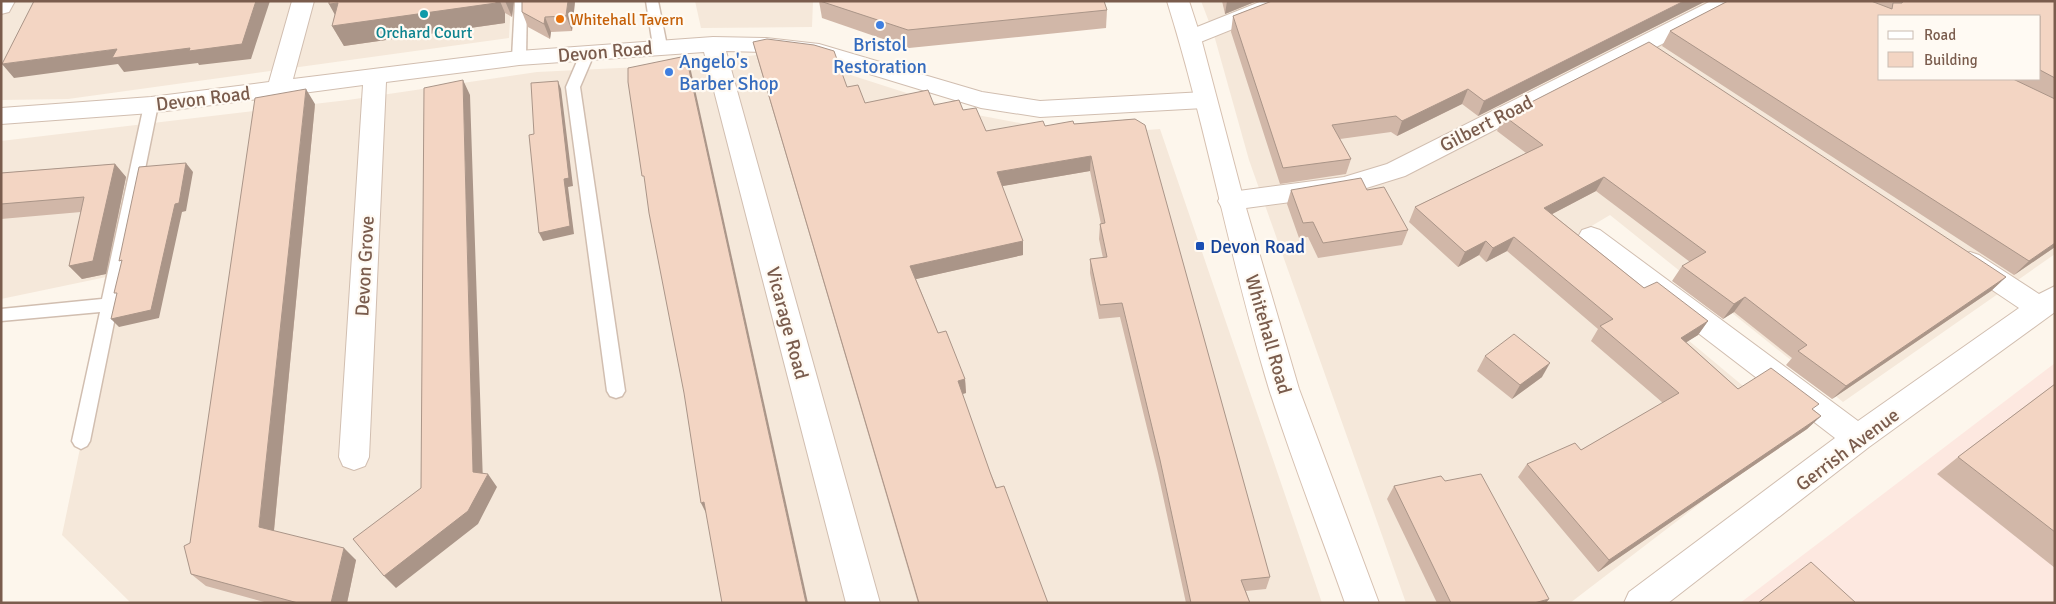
<svg xmlns="http://www.w3.org/2000/svg" width="2056" height="604" font-family="Signika,sans-serif">
	<style>
		.residential { fill: #f5e8da; fill-rule: evenodd }
		.commercial { fill: #fde8e0 }
		.lines { fill: none; stroke-linecap: round; stroke-linejoin: round }
		.service-casing { stroke: #d1beb0; stroke-width: 3 }
		.minor-casing { stroke: #d1beb0; stroke-width: 2 }
		.secondary-casing { stroke: #d6c0b0; stroke-width: 2 }
		.service { fill: #fff; fill-rule: evenodd }
		.minor { fill: #fff; fill-rule: evenodd }
		.secondary { fill: #fff; fill-rule: evenodd }
		.wall { fill: #d1b7a8; fill-rule: evenodd }
		.shaded-wall { fill: #aa9588 }
		.building { fill: #f3d5c3; stroke: #aa9588 }
		.culture-dot { fill: #0f9aa8; stroke: #fffaf3; stroke-width: 2 }
		.food-dot { fill: #e8710a; stroke: #fffaf3; stroke-width: 2 }
		.shop-dot { fill: #3f7fe0; stroke: #fffaf3; stroke-width: 2 }
		.transit-dot { fill: #1a4fb4; stroke: #fffaf3; stroke-width: 2 }
		.labels { text-anchor: middle; stroke-width: 4.5; stroke-linejoin: round; paint-order: stroke }
		.far-food-label { font-size: 16px; fill: #c56008; stroke: #fffaf3; text-anchor: start }
		.far-culture-label { font-size: 16px; fill: #0d838f; stroke: #fffaf3 }
		.shop-label { font-size: 19px; fill: #366cbe; stroke: #fffaf3 }
		.street-label { font-size: 19px; fill: #7a5c4d; stroke: #fffaf3 }
		.transit-label { font-size: 19px; fill: #164399; stroke: #fffaf3; text-anchor: start }
	</style>
	<rect width="100%" height="100%" fill="#fdf6ec"/>
	<g class="residential">
		<polygon points="1,1 511,1 509,38 68,99 1,100"/>
		<polygon points="695,1 813,1 812,27 701,28"/>
		<path d="M 1201,1 L 2055,1 L 2055,254 L 1843,402 L 1610,215 L 1568,240 L 1796,430 L 1570,603 L 1406,603 L 1249,160 L 1214,35 ZM 1880,16 L 2040,16 L 2040,79 L 1880,79 Z"/>
		<polygon points="779,52 972,114 1083,135 1160,129 1322,603 131,603 62,535 116,275 1,299 1,141 348,100 537,72 681,65"/>
	</g>
	<polygon class="commercial" points="2055,363 2055,603 1740,603"/>
	<g class="lines">
		<g class="service-casing">
			<g id="service">
				<polygon points="515,1 527,1 526,58 519,62 512,58"/>
				<polygon points="646,1 658,1 667,46 665,49 660,50 653,46"/>
				<polygon points="588,48 595,52 580,87 625,391 622,396 616,398 610,396 607,391 566,87 581,52"/>
				<polygon points="151,100 158,105 90,441 87,446 81,449 75,446 72,441 100,312 1,321 1,309 102,299 144,105"/>
			</g>
		</g>
		<g class="minor-casing">
			<g id="minor">
				<polygon points="1,1 15,1 9,12 1,14"/>
				<polygon points="292,1 314,1 293,79 519,51 713,37 766,38 819,44 982,92 1040,101 1204,92 1212,94 1216,100 1212,106 1204,108 1040,117 981,108 817,58 766,52 726,51 880,603 846,603 704,52 519,65 386,82 369,457 365,466 354,470 343,466 339,457 363,85 151,113 1,124 1,108 151,97 269,82"/>
				<polygon points="1262,1 1293,1 1290,6 1198,43 1190,45 1182,43 1179,38 1182,33"/>
				<polygon points="1711,1 1739,1 1736,6 1405,176 1344,195 1231,210 1222,208 1218,201 1222,194 1231,192 1344,177 1387,164"/>
				<polygon points="1591,227 1600,230 1858,421 2019,308 1961,269 1957,262 1961,255 1970,252 1979,255 2039,294 2055,286 2055,312 1869,447 1668,603 1624,603 1629,592 1835,438 1582,244 1578,237 1582,230"/>
			</g>
		</g>
		<g class="secondary-casing">
			<path id="secondary" d="M 1167,1 L 1189,1 L 1201,38 L 1244,201 L 1299,389 L 1379,603 L 1345,603 C 1320,532 1292,461 1269,389 C 1230,261 1207,129 1167,1 Z"/>
		</g>
		<use href="#service" class="service"/>
		<use href="#minor" class="minor"/>
		<use href="#secondary" class="secondary"/>
	</g>
	<g class="wall">
		<polygon points="329,1 514,1 512,17 505,13 505,23 344,46 332,26 335,14 329,4"/>
		<polygon points="575,1 572,31 551,32 550,39 528,27 522,12"/>
		<polygon points="819,1 1104,1 1107,10 1106,28 909,48 822,18"/>
		<polygon points="1222,1 1257,1 1225,14"/>
		<polygon points="1272,1 1706,1 1478,116 1462,104 1397,136 1391,132 1340,139 1351,159 1346,174 1280,184 1231,32 1233,16"/>
		<path d="M 1728,1 L 2055,1 L 2055,247 L 2014,275 L 1662,46 L 1670,31 ZM 1880,16 L 2040,16 L 2040,79 L 2014,79 Z"/>
		<polygon points="753,42 847,87 865,103 934,105 963,110 986,131 1135,119 1270,577 1266,589 1246,591 1250,603 1186,603 1158,473 1120,317 1099,319 1090,273 1090,259 1103,258 1099,239 1100,224 1101,224 1090,171 1002,186 1023,255 916,279 938,333 965,379 966,393 962,394 990,472 1048,603 918,603 757,57"/>
		<polygon points="315,104 274,531 356,560 347,603 268,603 206,586 191,574 190,543"/>
		<polygon points="1504,116 2006,277 1991,291 1832,399 1786,365 1792,358 1734,312 1723,319 1672,281 1682,266 1690,262 1596,191 1552,214 1644,288 1708,321 1698,335 1686,342 1738,389 1814,410 1821,416 1807,429 1598,572 1518,477 1527,464 1581,450 1663,403 1591,341 1598,329 1507,251 1486,262 1479,255 1458,267 1409,222 1415,207 1526,153 1497,131"/>
		<polygon points="115,164 126,177 106,274 82,279 69,266 81,212 1,219 1,173"/>
		<polygon points="1291,190 1367,190 1408,230 1402,245 1318,258 1308,237 1299,238 1287,204"/>
		<polygon points="1485,356 1542,377 1512,399 1477,371"/>
		<polygon points="2055,384 2055,568 1937,474 1958,457"/>
		<polygon points="1445,481 1546,603 1437,603 1387,499 1394,486"/>
	</g>
	<g class="shaded-wall">
		<polygon points="256,1 270,1 251,59 199,65 198,63 124,72 118,64 14,78 2,64 117,49 190,48"/>
		<polygon points="496,1 500,1 505,13 505,23 344,46 332,26"/>
		<polygon points="505,1 514,1 512,17"/>
		<polygon points="568,1 575,1 572,31 566,16"/>
		<polygon points="1227,1 1257,1 1225,14"/>
		<polygon points="1684,1 1706,1 1478,116 1484,101"/>
		<polygon points="338,3 340,24 329,4"/>
		<polygon points="545,17 551,32 550,39 544,24"/>
		<polygon points="686,56 691,71 808,603 806,603"/>
		<polygon points="463,80 470,95 483,483 488,474 497,487 478,524 396,588 384,576 473,472"/>
		<polygon points="558,81 561,89 573,186 568,187 574,234 543,241 539,233 564,179"/>
		<polygon points="306,89 315,104 273,540 259,527"/>
		<polygon points="1468,89 1462,104 1397,136 1402,121"/>
		<polygon points="1091,156 1090,171 997,187 997,172"/>
		<polygon points="186,163 193,172 186,211 182,212 159,318 119,327 111,319 175,204"/>
		<polygon points="115,164 126,177 106,274 82,279 69,266"/>
		<polygon points="1604,177 1596,191 1537,222 1544,208"/>
		<polygon points="1514,237 1507,251 1486,262 1493,248"/>
		<polygon points="1023,241 1023,255 912,280 910,266"/>
		<polygon points="1486,241 1479,255 1458,267 1465,252"/>
		<polygon points="2055,243 2055,247 2014,275 2029,261"/>
		<polygon points="2006,277 1991,291 1832,399 1846,386"/>
		<polygon points="1745,297 1734,312 1723,319 1734,304"/>
		<polygon points="1708,321 1698,335 1671,352 1681,338"/>
		<polygon points="1550,363 1542,377 1512,399 1520,385"/>
		<polygon points="965,379 966,393 959,395 958,381"/>
		<polygon points="1821,416 1807,429 1598,572 1609,560"/>
		<polygon points="704,502 707,515 701,503"/>
		<polygon points="344,548 356,560 347,603 331,603"/>
		<polygon points="1549,599 1546,603 1534,603"/>
	</g>
	<g class="building">
		<polygon points="34,1 256,1 242,44 189,51 190,48 112,58 117,49 2,64"/>
		<polygon points="329,1 496,1 496,3 332,26 338,3 329,4"/>
		<polygon points="522,1 568,1 566,16 545,17 544,24 522,12"/>
		<polygon points="820,1 1104,1 1107,10 908,30"/>
		<polygon points="1272,1 1684,1 1484,101 1468,89 1402,121 1396,116 1332,125 1351,159 1283,168 1233,16"/>
		<polygon points="1728,1 1871,1 1892,9 1893,3 1902,3 1903,1 2055,1 2055,78 2040,70 2040,16 1880,16 1880,79 2013,79 2055,99 2055,243 2029,261 1670,31"/>
		<polygon points="767,39 814,45 834,51 847,87 858,85 865,103 928,90 934,105 959,100 963,110 976,108 986,131 1043,121 1045,126 1073,121 1074,124 1135,119 1145,125 1270,577 1241,580 1250,603 1191,603 1160,460 1122,303 1100,305 1090,259 1107,257 1100,224 1105,223 1091,156 997,172 1023,241 910,266 938,333 946,331 965,379 958,381 990,472 996,488 1004,486 1048,603 919,603 753,42"/>
		<polygon points="1649,42 2006,277 1846,386 1798,351 1807,345 1745,297 1734,304 1682,266 1706,252 1604,177 1544,208 1644,288 1657,282 1708,321 1681,338 1738,389 1771,368 1819,404 1812,409 1821,416 1609,560 1527,464 1575,443 1581,450 1679,393 1600,326 1613,319 1514,237 1493,248 1486,241 1465,252 1415,207 1543,145 1504,116"/>
		<polygon points="686,56 806,603 722,603 704,502 701,503 684,393 649,213 644,176 642,176 628,82 628,68"/>
		<polygon points="463,80 473,472 488,474 468,511 384,576 353,539 421,488 424,88"/>
		<polygon points="558,81 569,178 564,179 570,226 539,233 529,135 534,134 531,83"/>
		<polygon points="306,89 259,527 344,548 331,603 298,603 191,574 184,546 190,543 255,98"/>
		<polygon points="186,163 179,203 175,204 151,310 111,319 117,293 114,293 122,260 119,261 139,167"/>
		<polygon points="115,164 93,261 69,266 84,197 1,204 1,173"/>
		<polygon points="1361,178 1367,190 1384,187 1408,230 1323,243 1313,222 1303,223 1291,190"/>
		<polygon points="1514,334 1550,363 1520,385 1485,356"/>
		<polygon points="2055,384 2055,532 1958,457"/>
		<polygon points="1481,474 1549,599 1534,603 1451,603 1394,486 1441,476 1445,481"/>
		<polygon points="1811,562 1856,603 1758,603"/>
	</g>
	<circle class="culture-dot" cx="424" cy="14" r="5"/>
	<circle class="food-dot" cx="560" cy="19" r="5"/>
	<g class="shop-dot">
		<circle cx="880" cy="25" r="5"/>
		<circle cx="669" cy="72" r="5"/>
	</g>
	<rect class="transit-dot" x="1195" y="241" width="10" height="10" rx="2.5"/>
	<g class="labels">
		<g class="far-food-label">
			<text x="570" y="25">Whitehall Tavern</text>
		</g>
		<g class="far-culture-label">
			<text x="424" y="38">Orchard Court</text>
		</g>
		<g class="shop-label">
			<text x="880" y="51">Bristol<tspan x="880" dy="22">Restoration</tspan></text>
			<text x="679" y="68" text-anchor="start">Angelo's<tspan x="679" dy="22">Barber Shop</tspan></text>
		</g>
		<g class="street-label">
			<text transform="translate(605 51) rotate(-5)" y="7">Devon Road</text>
			<text transform="translate(203 98) rotate(-7)" y="7">Devon Road</text>
			<text transform="translate(1486 123) rotate(-27)" y="7">Gilbert Road</text>
			<text transform="translate(364 266) rotate(-87)" y="7">Devon Grove</text>
			<text transform="translate(788 323) rotate(75)" y="7">Vicarage Road</text>
			<text transform="translate(1269 334) rotate(74)" y="7">Whitehall Road</text>
			<text transform="translate(1847 449) rotate(-37)" y="7">Gerrish Avenue</text>
		</g>
		<g class="transit-label">
			<text x="1210" y="253">Devon Road</text>
		</g>
	</g>
	<rect width="2056" height="604" fill="none" stroke="#7a5c4d" stroke-width="5"/>
	<rect x="1878" y="15" width="162" height="65" fill="#fffaf3" stroke="#cabbb1"/>
	<rect x="1888" y="31" width="25" height="8" fill="#ffffff" stroke="#cabbb1"/>
	<text x="1924" y="40" font-size="15" fill="#7a5c4d">Road</text>
	<rect x="1888" y="52" width="25" height="15" fill="#f3d5c3" stroke="#cabbb1"/>
	<text x="1924" y="65" font-size="15" fill="#7a5c4d">Building</text>
</svg>
